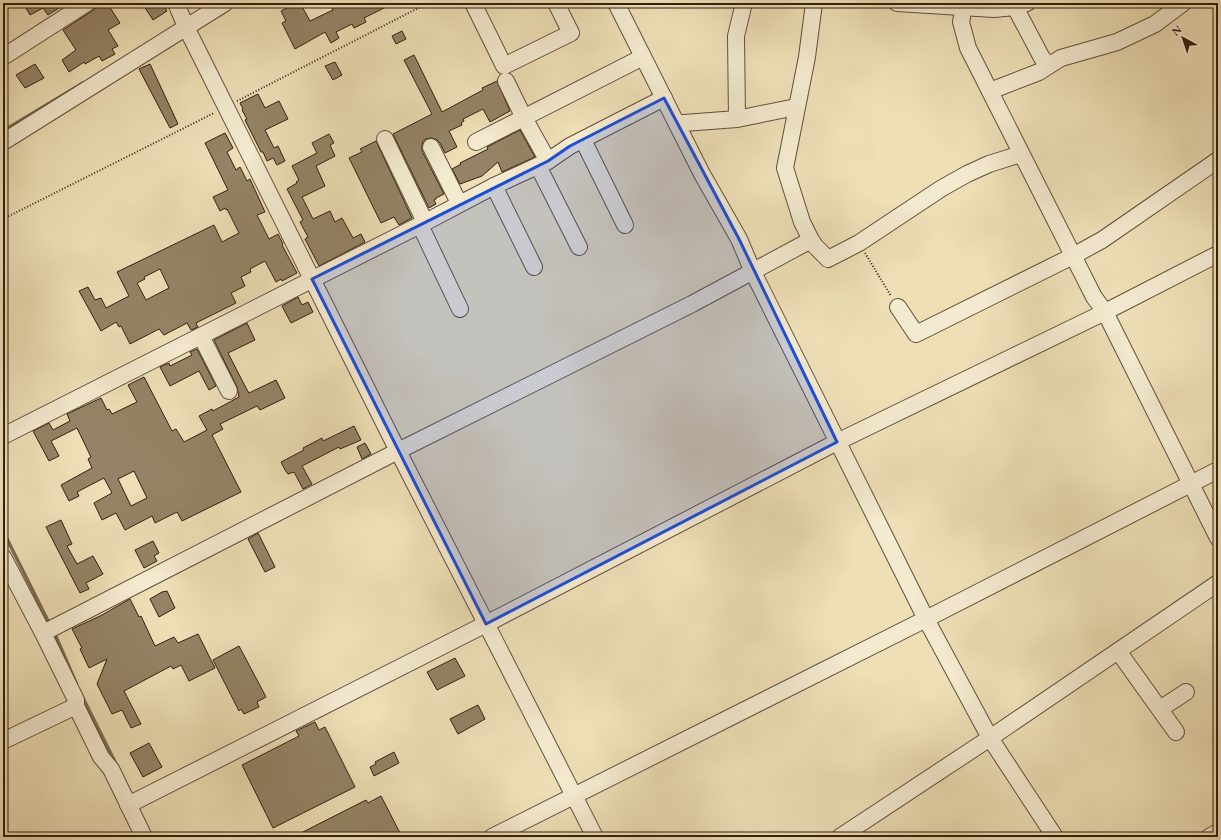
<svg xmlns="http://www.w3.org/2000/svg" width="1221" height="840" font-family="'EB Garamond',serif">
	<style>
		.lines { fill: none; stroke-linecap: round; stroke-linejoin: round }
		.stream { stroke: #7d6b51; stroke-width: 3.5 }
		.building { fill: #948366; stroke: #331f0e; fill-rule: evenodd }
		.minor-casing { stroke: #624f38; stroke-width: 18 }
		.path { stroke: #331f0e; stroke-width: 2; stroke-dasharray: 1 2; stroke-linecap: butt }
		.minor { stroke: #f4ead0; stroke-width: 16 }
		.marked { fill: #1d4ed8; fill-opacity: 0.2; stroke: #1d4ed8; stroke-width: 3; stroke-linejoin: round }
	</style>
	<rect width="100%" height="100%" fill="#eedfb7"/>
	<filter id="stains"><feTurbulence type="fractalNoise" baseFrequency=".005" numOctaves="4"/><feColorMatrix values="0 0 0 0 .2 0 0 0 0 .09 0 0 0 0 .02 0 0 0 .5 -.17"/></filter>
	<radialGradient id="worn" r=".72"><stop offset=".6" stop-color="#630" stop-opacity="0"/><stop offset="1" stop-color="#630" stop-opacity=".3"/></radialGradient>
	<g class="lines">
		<g class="stream">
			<polyline points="3,131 83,83"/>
			<polyline points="3,531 50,625"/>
			<polyline points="54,632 76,683"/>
			<polyline points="83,698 115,762"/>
		</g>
	</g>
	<g class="building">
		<polygon points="23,3 67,3 48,15 43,8 30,15"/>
		<polygon points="102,3 107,3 120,23 108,30 118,46 112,49 115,54 102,61 99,56 85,64 84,62 69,72 62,60 76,50 63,30 92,11"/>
		<polygon points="142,3 162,3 167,11 153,20"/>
		<polygon points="284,3 300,3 310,21 333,10 329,3 394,3 364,18 366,22 354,28 352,24 336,32 339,38 331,43 325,32 295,49 282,23 286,21 281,11 287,8"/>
		<polygon points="402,31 406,39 396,44 392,36"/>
		<polygon points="414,55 442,112 483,90 482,88 497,81 510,111 490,122 483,109 463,119 464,121 461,123 462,125 449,131 457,147 445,153 440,143 436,139 431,138 426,139 423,141 422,146 422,151 444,194 436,198 436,199 434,200 436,204 429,208 393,134 432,114 404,60"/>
		<polygon points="335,62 342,75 333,80 325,66"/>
		<polygon points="35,64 44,78 25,88 16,75"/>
		<polygon points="150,64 178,124 170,128 139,69"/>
		<polygon points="258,94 265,108 279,101 288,119 265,130 274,148 278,146 285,161 277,165 273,158 267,161 263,152 261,152 245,120 247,119 242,110 243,109 240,103"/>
		<polygon points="520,130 535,157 502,172 498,162 482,176 460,184 452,169 461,164 460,163 488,149 487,147"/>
		<path d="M 225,133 L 233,148 L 227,152 L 236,170 L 240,167 L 247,181 L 250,179 L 265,212 L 257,215 L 269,239 L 278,234 L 283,244 L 282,245 L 297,273 L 282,281 L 281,279 L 276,282 L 265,261 L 250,269 L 251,272 L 241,277 L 245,286 L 231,293 L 236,303 L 196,323 L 198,327 L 191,330 L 187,323 L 164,335 L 159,329 L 130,344 L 121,326 L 119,327 L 116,322 L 101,331 L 79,291 L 88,287 L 95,300 L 101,298 L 106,308 L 129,296 L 117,272 L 214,225 L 222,242 L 239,233 L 227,209 L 226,210 L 225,208 L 220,211 L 213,197 L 228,190 L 205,143 ZM 160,269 L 169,288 L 146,300 L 137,283 L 145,279 L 144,277 Z"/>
		<polygon points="329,134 334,143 330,145 335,156 316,166 325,186 302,197 313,219 330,211 335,222 342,218 353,238 361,234 365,242 319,266 305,239 308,237 300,222 303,220 287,189 297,183 296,182 299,180 292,166 317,153 312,143"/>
		<polygon points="376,141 412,218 399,225 394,217 381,223 349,158 362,152 360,149"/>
		<polygon points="298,297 302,305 308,302 313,312 291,323 282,306"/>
		<path d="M 247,323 L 255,340 L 228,353 L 246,388 L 249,393 L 276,380 L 285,398 L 260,410 L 257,406 L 220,424 L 223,429 L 212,435 L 241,492 L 182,521 L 177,512 L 155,523 L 152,516 L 125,530 L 116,513 L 102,520 L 94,503 L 112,493 L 104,478 L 77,492 L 79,496 L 69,501 L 61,485 L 92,468 L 88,459 L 91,457 L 77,428 L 51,441 L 59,456 L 49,461 L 33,431 L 49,423 L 53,430 L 70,421 L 67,414 L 101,398 L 107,410 L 109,409 L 112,414 L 137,402 L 128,385 L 144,377 L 172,431 L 176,429 L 184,442 L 207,430 L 199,416 L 212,409 L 213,411 L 239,397 L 237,387 L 214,340 ZM 134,471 L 147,498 L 131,506 L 118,479 Z"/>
		<polygon points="197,349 216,386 209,390 199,371 170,386 160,367 169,363 170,366 192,355 190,352"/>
		<polygon points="354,426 361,440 340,449 339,447 302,466 312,484 303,489 294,472 288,474 285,470 281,462 304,450 303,448 322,438 323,441"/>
		<polygon points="365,443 371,454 362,459 357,447"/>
		<polygon points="61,520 72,544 67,546 77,564 93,556 103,574 86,583 89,589 80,593 46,527"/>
		<polygon points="258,533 275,567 265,572 248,539"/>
		<polygon points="153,541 159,553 154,556 157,561 144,568 135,550"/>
		<polygon points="167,591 175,608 159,617 150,599 162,592"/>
		<polygon points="130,599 139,617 141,616 155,646 174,637 178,643 198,634 215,668 189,681 181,665 173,669 171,666 124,691 141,724 131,728 122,710 112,714 97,684 107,659 89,668 80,649 82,648 72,629 102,615"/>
		<polygon points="239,646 266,697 257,702 259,707 244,714 241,709 239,711 213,660"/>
		<polygon points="455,658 465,676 437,690 427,672"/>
		<polygon points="478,705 485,719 458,734 450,719"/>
		<polygon points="315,722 319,730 325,727 355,787 273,828 242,765 299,736 296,731"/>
		<polygon points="149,743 162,767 143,777 130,753"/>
		<polygon points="394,752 399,763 374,776 370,767 376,764 375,762"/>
		<polygon points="381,796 400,833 392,837 293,837 366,800 368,803"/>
	</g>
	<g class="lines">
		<g class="minor-casing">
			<g id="minor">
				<polyline points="176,3 186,27 398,451 595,837"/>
				<polyline points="473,3 504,66 571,33 556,3"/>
				<polyline points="616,3 702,174 739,239 753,272 926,619 990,738 1055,837"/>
				<polyline points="897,3 994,9 1015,7 1027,3"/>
				<polyline points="964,6 961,22 968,48 1094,297 1105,312 1218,538"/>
				<polyline points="1015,7 1042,58 1049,65"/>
				<polyline points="3,57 87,3"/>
				<polyline points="506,81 524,118 548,161"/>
				<polyline points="990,91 1039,72 1061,58 1117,42 1155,24 1183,3"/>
				<polyline points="737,119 736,36 744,3"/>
				<polyline points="677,124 684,123 737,119 796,107"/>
				<polyline points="385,139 425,222"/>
				<polyline points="583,140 625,225"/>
				<polyline points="3,142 225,3"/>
				<polyline points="476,142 643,57"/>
				<polyline points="431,147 459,203"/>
				<polyline points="538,166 579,247"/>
				<polyline points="494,186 534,267"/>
				<polyline points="420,225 460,309"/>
				<polyline points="811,240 815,246 828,259 859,243 942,188 967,174 989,164 1021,154"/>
				<polyline points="898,307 916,334 1073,256 1102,240 1218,160"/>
				<polyline points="201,336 229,391"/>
				<polyline points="3,436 420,225 494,186 548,161 570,146 664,98"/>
				<polyline points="3,557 43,633 76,700 76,706 101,757 111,769 144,837"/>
				<polyline points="43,633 398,451 692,304 811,240 802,222 785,168 807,57 814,3"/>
				<polyline points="1118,651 1176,732"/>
				<polyline points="1160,709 1186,692"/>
				<polyline points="3,741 76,706"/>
				<polyline points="128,805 486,624 837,442 1105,312 1218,254"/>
				<polyline points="492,837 926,619 1218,470"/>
				<polyline points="840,837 990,738 1218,583"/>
				<polyline points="1209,837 1218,832"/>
			</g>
		</g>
		<g class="path">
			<polyline points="237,101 428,3"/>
			<polyline points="3,219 214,113"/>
			<polyline points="865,253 891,296"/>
		</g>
		<use href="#minor" class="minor"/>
	</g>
	<path class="marked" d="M 664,98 L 739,239 L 837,442 L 486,624 L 312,279 L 548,161 L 570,146 Z"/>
	<rect width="1221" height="840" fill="none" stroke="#eedfb7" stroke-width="16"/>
	<rect x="4" y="4" width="1213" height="832" fill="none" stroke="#331f0e" stroke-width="2"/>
	<rect x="8" y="8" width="1205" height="824" fill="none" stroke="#331f0e"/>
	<g transform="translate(1183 38) rotate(320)" stroke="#f4ead0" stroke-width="3" paint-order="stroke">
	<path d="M0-3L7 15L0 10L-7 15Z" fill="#331f0e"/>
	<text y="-6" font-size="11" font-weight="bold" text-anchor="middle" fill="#331f0e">N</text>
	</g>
	<rect width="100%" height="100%" filter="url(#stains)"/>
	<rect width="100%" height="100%" fill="url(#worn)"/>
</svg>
